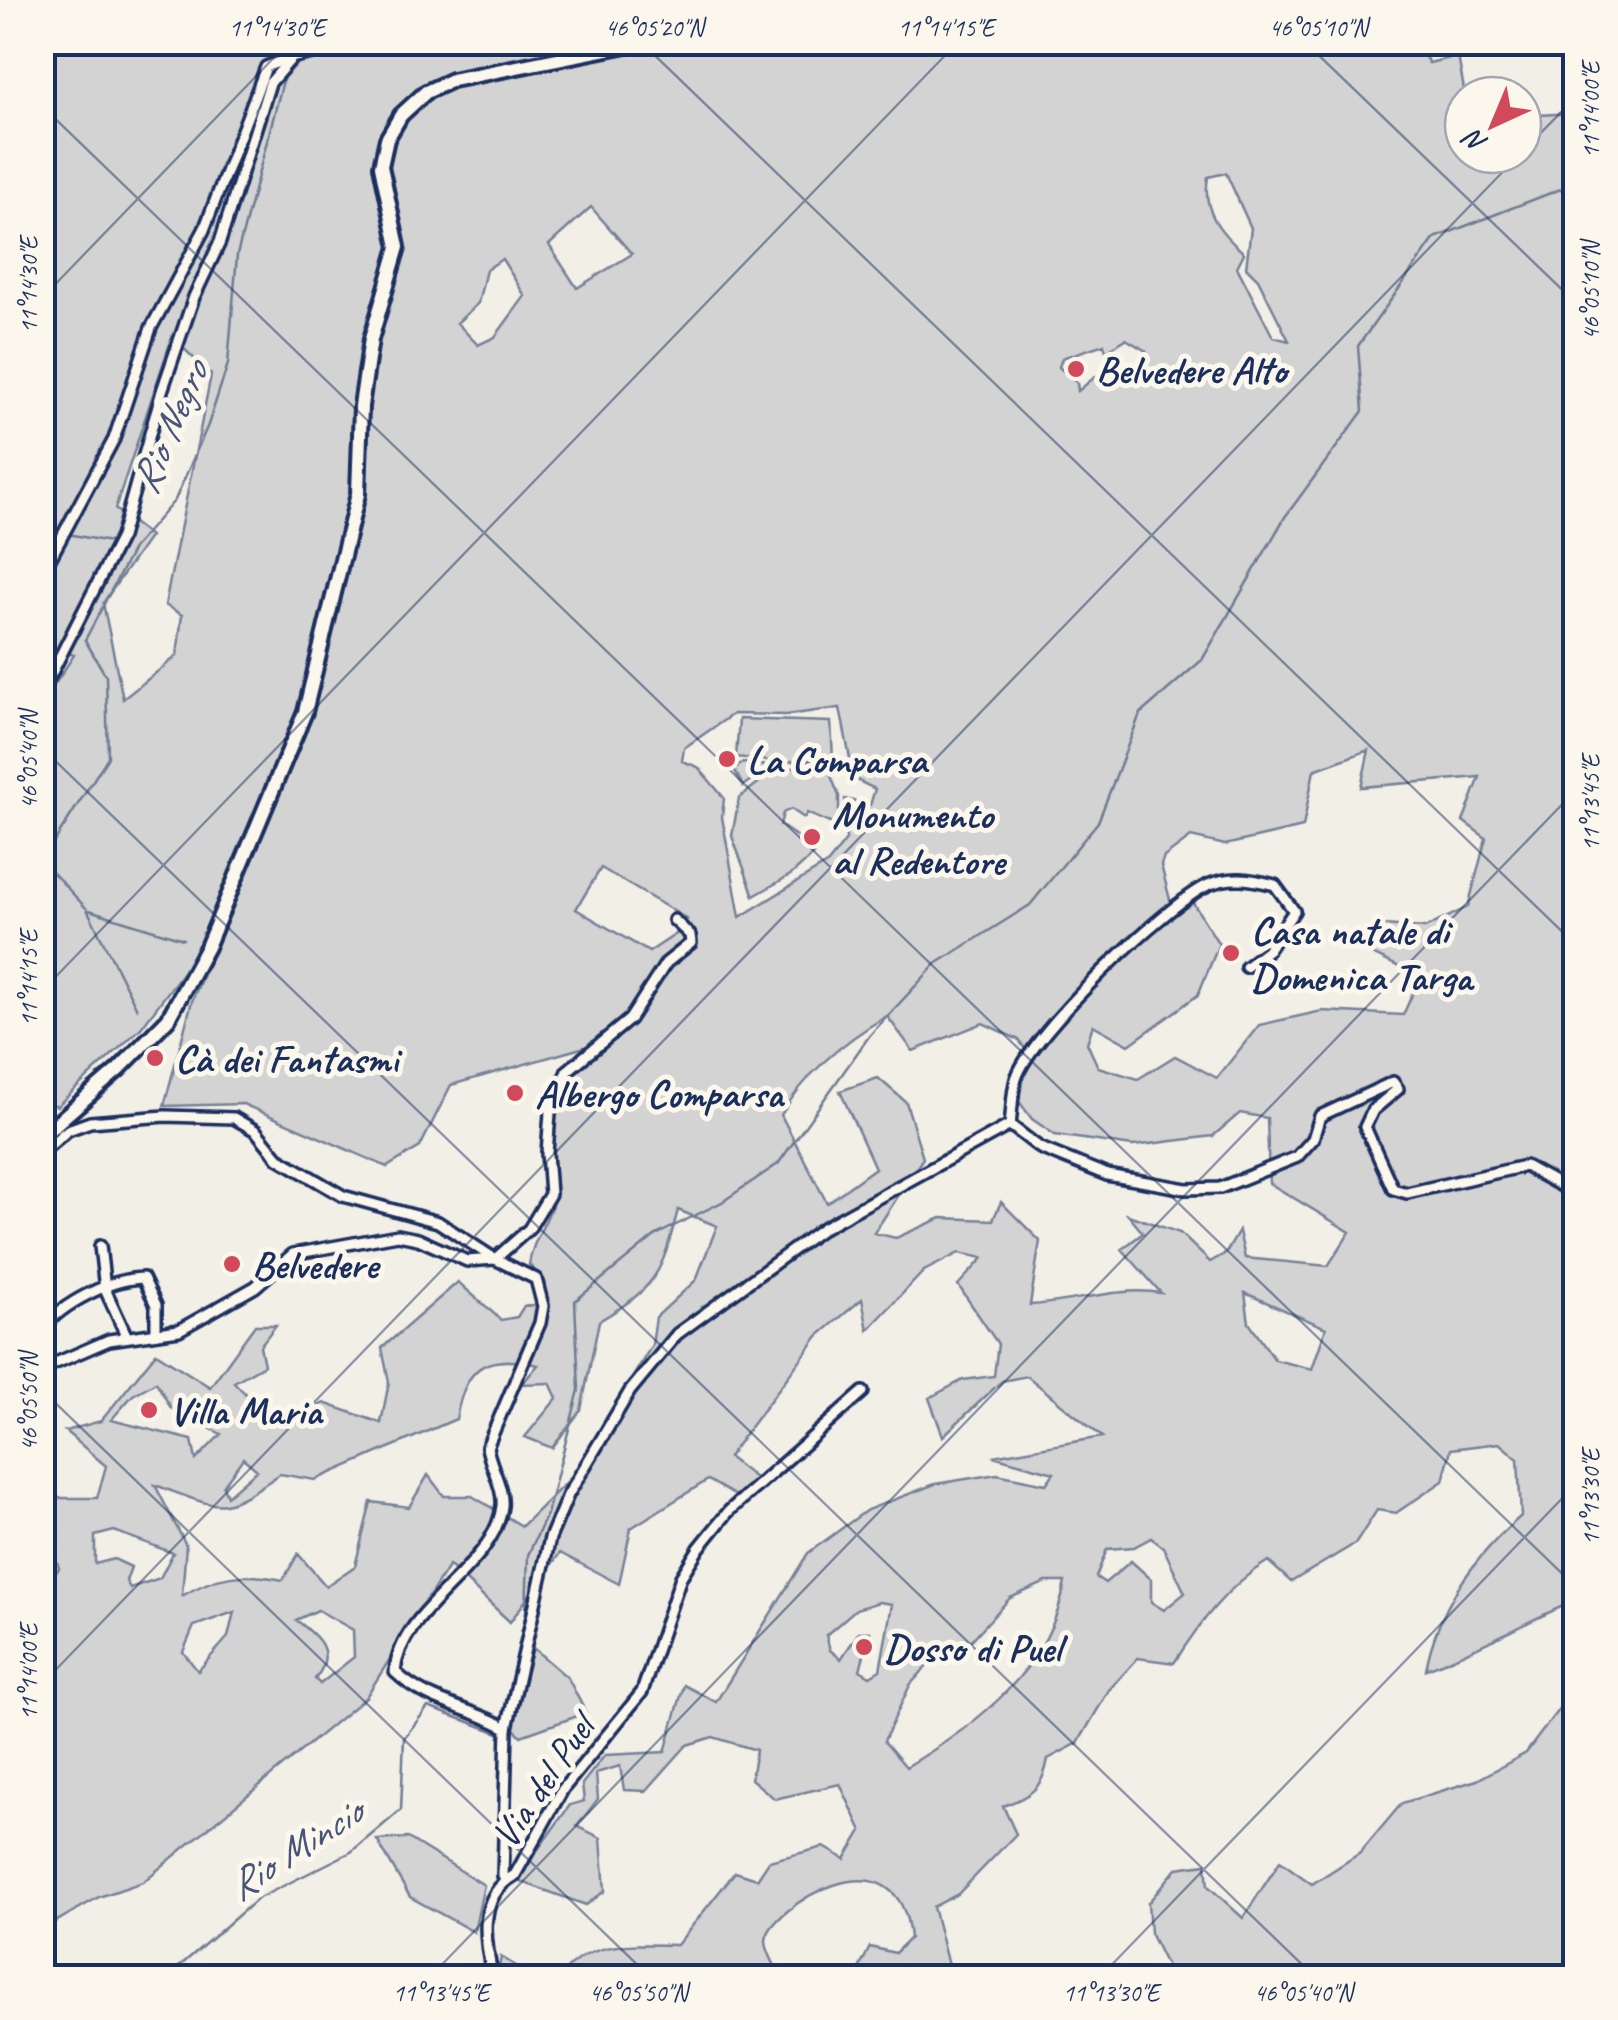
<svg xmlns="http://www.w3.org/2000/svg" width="1618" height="2020" font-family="Caveat,sans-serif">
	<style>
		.green { fill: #d2d3d2; stroke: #768198; stroke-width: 2.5; fill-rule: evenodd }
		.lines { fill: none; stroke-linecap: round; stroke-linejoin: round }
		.stream { stroke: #707b93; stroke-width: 2.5 }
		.minor-casing { stroke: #1b2f5e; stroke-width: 16 }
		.secondary-casing { stroke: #1b2f5e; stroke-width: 20 }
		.minor { stroke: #fbf7ec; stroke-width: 9 }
		.secondary { stroke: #fbf7ec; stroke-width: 12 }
		.ticks { fill: none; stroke: #1b2f5e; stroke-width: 2.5; stroke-opacity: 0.45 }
		.poi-dot { fill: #d1495b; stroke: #fbf7ec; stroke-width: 4 }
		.labels { text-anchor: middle; stroke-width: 10; stroke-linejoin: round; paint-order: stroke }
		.poi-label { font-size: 40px; font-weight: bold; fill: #1b2f5e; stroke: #fbf7ec; text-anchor: start }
		.street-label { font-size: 40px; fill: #1b2f5e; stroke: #fbf7ec }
		.water-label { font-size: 42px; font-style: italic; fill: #465579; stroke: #fbf7ec }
		.neatline { fill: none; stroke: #1b2f5e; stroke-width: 4 }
		.ticks-label { font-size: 25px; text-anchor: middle; fill: #1b2f5e }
	</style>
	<rect width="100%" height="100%" fill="#f2efe6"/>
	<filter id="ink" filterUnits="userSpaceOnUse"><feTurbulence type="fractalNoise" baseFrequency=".01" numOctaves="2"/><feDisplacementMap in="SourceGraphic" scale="20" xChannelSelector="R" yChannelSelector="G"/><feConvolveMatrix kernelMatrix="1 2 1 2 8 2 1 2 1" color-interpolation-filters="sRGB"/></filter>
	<g filter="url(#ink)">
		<g class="green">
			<path d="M 1415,42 L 1429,63 L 1458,56 L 1465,95 L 1463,155 L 1523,155 L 1523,116 L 1571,113 L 1564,43 L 1575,43 L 1575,1601 C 1524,1622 1478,1650 1426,1669 C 1438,1607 1474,1557 1521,1516 L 1518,1459 L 1499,1443 L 1451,1449 L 1443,1481 L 1396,1513 L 1377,1510 L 1356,1543 L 1291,1582 L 1268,1561 C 1227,1586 1199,1624 1174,1663 L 1138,1658 L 1109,1690 L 1078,1743 L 1048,1759 C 1043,1789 1029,1797 1003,1806 L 1016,1834 L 958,1894 L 933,1907 L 951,1977 L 842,1977 L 857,1973 L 870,1947 L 895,1953 L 910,1938 C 900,1824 767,1909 766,1941 C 766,1952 776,1967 781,1977 L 559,1978 C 586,1940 634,1944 677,1945 L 735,1872 L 757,1879 L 769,1861 L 824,1847 L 845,1859 L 862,1831 L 840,1784 L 775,1799 L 751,1779 L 756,1750 L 713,1737 L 687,1745 L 646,1791 L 624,1790 L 620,1766 L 596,1773 L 598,1799 L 577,1826 L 601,1838 L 605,1891 L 586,1905 L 516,1880 L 570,1805 L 584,1801 L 582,1784 L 605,1755 L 665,1752 L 684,1685 L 716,1702 L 808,1553 L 867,1510 L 935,1484 L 997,1474 L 1046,1484 L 1054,1473 L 993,1456 L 1102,1437 L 1027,1376 L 1002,1381 L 943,1436 L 929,1398 L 963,1380 L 994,1376 L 998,1344 L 958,1285 L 983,1258 L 959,1253 L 924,1271 L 868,1330 L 862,1299 L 818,1336 L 728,1457 L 759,1481 L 736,1496 L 708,1480 L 631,1528 L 619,1584 L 560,1553 L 510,1622 L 449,1565 L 366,1697 L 143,1882 L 99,1897 L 43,1929 L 43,1739 L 53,1733 L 43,1702 L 42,1593 L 59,1568 L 53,1549 L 58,1537 L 43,1533 L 43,1498 L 97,1498 L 106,1466 L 65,1431 L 101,1421 L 156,1353 L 210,1387 L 255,1325 L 276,1325 L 260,1346 L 264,1365 L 234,1382 C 267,1417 279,1426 324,1403 L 381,1423 L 389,1382 L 382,1348 L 458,1282 L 501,1320 L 517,1317 L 524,1306 L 546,1304 L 544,1279 L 529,1265 C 532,1240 547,1224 554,1199 C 559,1179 550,1156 552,1136 C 554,1103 573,1076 585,1047 L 451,1085 L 420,1147 L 387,1167 L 243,1104 L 164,1106 L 192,1001 L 311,714 L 364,495 L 367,406 L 377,340 L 404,248 L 387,166 L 393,142 L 406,119 L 430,97 L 454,86 L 668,43 ZM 1226,173 L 1251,228 L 1246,267 L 1258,279 L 1289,341 L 1273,337 L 1237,267 L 1244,253 C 1219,232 1202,210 1208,177 ZM 591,207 L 632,254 L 577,288 L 549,245 ZM 502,259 L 525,296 L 495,337 L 478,345 L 457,323 L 478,303 L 486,270 ZM 1126,339 L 1146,351 C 1130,383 1134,380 1096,376 L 1078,391 L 1077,383 L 1059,367 L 1062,358 L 1104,344 L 1106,351 ZM 840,708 L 854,779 L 875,789 L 870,805 L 845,799 L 846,840 L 828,863 L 740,917 L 722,817 L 724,798 L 698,767 L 682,761 L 684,748 L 733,714 L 786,715 ZM 1369,750 L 1361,787 L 1480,777 L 1463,821 L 1486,838 L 1468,907 L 1425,928 L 1384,925 L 1360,948 L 1420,977 L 1403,1015 L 1322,1011 L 1259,1025 L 1217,1078 L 1175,1056 L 1138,1079 L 1098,1067 L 1087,1043 L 1093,1025 L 1129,1045 L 1198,995 L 1219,944 L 1193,903 L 1174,915 L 1161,865 L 1164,857 L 1191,837 L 1225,845 L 1303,827 L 1314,770 ZM 601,868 L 687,919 L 687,920 L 679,932 L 649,952 L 576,909 ZM 887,1016 L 913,1051 L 983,1023 L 1019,1040 L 1025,1049 L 1009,1088 L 1032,1119 L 1055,1135 L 1133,1146 L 1213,1136 L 1240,1113 L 1267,1118 L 1269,1183 L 1350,1232 L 1328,1266 L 1245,1258 L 1239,1231 L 1226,1253 L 1210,1262 L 1180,1233 L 1128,1215 L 1143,1233 L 1122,1249 L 1161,1293 C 1120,1286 1072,1303 1030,1305 L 1040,1241 L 1001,1202 L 993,1220 L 941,1218 L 896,1238 L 874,1233 L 923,1158 L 906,1102 L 878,1078 L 840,1091 L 875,1168 L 827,1203 L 781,1115 C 806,1073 845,1040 887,1016 ZM 678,1210 L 717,1226 L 696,1280 L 656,1317 L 652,1345 L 574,1475 L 522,1526 L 472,1496 L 444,1496 L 428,1475 L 409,1507 L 371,1502 L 355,1566 L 326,1586 L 298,1554 L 283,1580 C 244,1572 216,1575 182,1596 L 186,1545 L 155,1485 C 224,1510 218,1516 280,1474 L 315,1480 L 456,1419 C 466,1366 484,1353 538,1365 L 522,1384 L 550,1383 L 557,1398 L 525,1437 L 552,1448 L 581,1410 L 599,1321 C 658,1286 661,1274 678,1210 ZM 1245,1293 L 1326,1328 L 1312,1369 L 1275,1360 L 1249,1323 ZM 156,1382 L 171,1408 L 221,1434 L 196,1460 L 192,1440 L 111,1420 L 133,1395 ZM 243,1458 L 257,1470 L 227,1496 L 223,1486 ZM 114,1531 L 173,1553 L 160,1578 L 130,1588 L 126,1581 L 131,1567 L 114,1559 L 95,1564 L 95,1536 ZM 1151,1538 L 1163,1547 L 1185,1593 L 1164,1610 L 1151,1602 L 1151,1579 L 1131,1561 L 1105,1583 L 1096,1577 L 1107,1549 L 1134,1547 ZM 1046,1582 L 1065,1582 C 1051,1668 977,1725 906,1767 L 884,1741 L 910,1685 L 929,1664 L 968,1644 L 1010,1598 ZM 879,1602 L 892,1604 L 880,1670 L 870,1676 L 860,1670 L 870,1632 L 859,1632 L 841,1659 L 830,1650 L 826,1635 L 856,1609 ZM 318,1610 L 353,1630 L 354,1657 L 320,1684 L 315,1679 C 337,1652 318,1636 296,1620 ZM 234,1612 L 228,1637 L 198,1671 L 183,1652 L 194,1626 Z"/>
			<path d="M 43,43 L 613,43 L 450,74 L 423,87 L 396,111 L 381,137 L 374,166 L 391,247 L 365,337 L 355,405 L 351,493 L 299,710 L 195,956 L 141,1028 L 57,1106 L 42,1100 L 42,704 L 74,655 L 49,647 L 43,669 ZM 172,337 L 211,375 L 165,605 L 182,615 L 177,656 L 123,699 L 103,603 L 150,536 L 115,509 Z"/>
			<polygon points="739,719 831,722 833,759 777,762 736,757"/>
			<polygon points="743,763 769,766 743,786 734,769"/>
			<polygon points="815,766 829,771 839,796 839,827 807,813 804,818 791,809 783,813 780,825 809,845 806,850 813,855 792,874 754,896 732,836 739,798 776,769"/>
			<polygon points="533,1648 568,1678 586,1713 521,1736 512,1727"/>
			<polygon points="1575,1687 1575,1977 1172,1977 1150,1933 1148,1903 1177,1868 1206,1864 1208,1886 1243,1918 1280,1861 1312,1884 1360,1853 1402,1803 1477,1780 1526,1753"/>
			<polygon points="408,1838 484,1885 474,1932 410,1897 377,1840"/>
			<polygon points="501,1957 535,1977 497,1978"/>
		</g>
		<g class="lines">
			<g class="stream">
				<polyline points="303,51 305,42"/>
				<polyline points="42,529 61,532"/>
				<polyline points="68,534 115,543"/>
				<polyline points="42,861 108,757 106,676 85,640 134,547 175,500 208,425 228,364 237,255 284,77 302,59"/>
				<polyline points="42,861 87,909 137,1009"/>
				<polyline points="89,910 183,939"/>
				<polyline points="503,1717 526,1613 528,1555 547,1514 579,1390 575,1301 656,1235 722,1202 778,1164 870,1035 936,964 1030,905 1098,822 1140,714 1202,660 1285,517 1363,411 1358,346 1435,238 1576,183"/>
				<polyline points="166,1978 257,1899 351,1852 401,1810 404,1738 428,1707 499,1733"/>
			</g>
			<g class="minor-casing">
				<g id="minor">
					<path d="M 42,574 L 114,439 L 151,328 L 204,230 L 266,67 C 297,53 327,52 360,42"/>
					<polyline points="42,692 121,537 162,391 194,297 220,242 270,83 296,53"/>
					<polyline points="1010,1125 1040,1148 1107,1175 1186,1189 1220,1188 1297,1157 1313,1139 1320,1116 1393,1082 1398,1089 1373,1110 1365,1127 1393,1189 1407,1193 1525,1166 1576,1194"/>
					<path d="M 1010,1125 C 1012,1111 1012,1093 1016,1079 C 1030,1034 1165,905 1208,885 C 1230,875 1252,879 1275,885 L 1294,911 L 1267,951 L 1246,967"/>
					<path d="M 42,1152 L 68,1130 L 90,1122 L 165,1116 L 234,1118 L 256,1131 L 278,1158 L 343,1196 L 438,1222 L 495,1259 L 536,1279 L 543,1306 L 540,1323 L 487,1447 C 490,1466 504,1488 502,1506 C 495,1568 400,1607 395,1672 C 427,1703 469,1707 507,1728"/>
					<polyline points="100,1246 105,1289 127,1337"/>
					<path d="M 42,1329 C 63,1303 110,1279 143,1278 L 156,1305 L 156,1333"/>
					<polyline points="42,1369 109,1340 179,1330 255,1287 293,1254 398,1235 418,1239 467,1261 495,1259 529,1229 550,1194 547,1153 550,1113 567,1071 630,1019 666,963 691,943 690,935 674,920"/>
					<polyline points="506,1880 503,1876 507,1728 550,1538 568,1495 630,1391 677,1334 823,1228 1010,1125"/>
					<path d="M 493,1978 C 485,1943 476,1896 515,1875 L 563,1789 L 642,1692 L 681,1577 L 699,1548 L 729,1511 L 863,1392"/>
				</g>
			</g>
			<g class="secondary-casing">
				<polyline id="secondary" points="42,1136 119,1069 168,1019 207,947 305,712 358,494 361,406 371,339 398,247 381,166 387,139 401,115 426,92 452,80 642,42"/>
			</g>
			<use href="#minor" class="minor"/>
			<use href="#secondary" class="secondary"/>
		</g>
	</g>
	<path class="ticks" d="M 641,42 L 1576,945M 1305,42 L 1576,303M 42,106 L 1576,1587M 1523,151 L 1576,97M 42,298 L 289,42M 42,748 L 1316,1978M 42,991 L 958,42M 42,1390 L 651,1978M 42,1684 L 1519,155M 429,1978 L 1576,790M 1099,1978 L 1576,1484"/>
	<g class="poi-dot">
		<circle cx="1076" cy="369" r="10"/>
		<circle cx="727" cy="759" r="10"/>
		<circle cx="812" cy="837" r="10"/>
		<circle cx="1231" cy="953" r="10"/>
		<circle cx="155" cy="1058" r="10"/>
		<circle cx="515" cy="1093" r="10"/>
		<circle cx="232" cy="1264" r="10"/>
		<circle cx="149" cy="1410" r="10"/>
		<circle cx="864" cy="1647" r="10"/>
	</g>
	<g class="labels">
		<g class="poi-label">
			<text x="1096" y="383">Belvedere Alto</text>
			<text x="747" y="773">La Comparsa</text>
			<text x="832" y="828">Monumento<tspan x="832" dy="46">al Redentore</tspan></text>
			<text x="1251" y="944">Casa natale di<tspan x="1251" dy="46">Domenica Targa</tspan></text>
			<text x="175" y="1072">Cà dei Fantasmi</text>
			<text x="535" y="1107">Albergo Comparsa</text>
			<text x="252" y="1278">Belvedere</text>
			<text x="169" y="1424">Villa Maria</text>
			<text x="884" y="1661">Dosso di Puel</text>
		</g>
		<g class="street-label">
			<text transform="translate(542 1781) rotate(-56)" y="14">Via del Puel</text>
		</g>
		<g class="water-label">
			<text transform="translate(168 427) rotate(-67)" y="15">Rio Negro</text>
			<text transform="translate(294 1848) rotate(-33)" y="15">Rio Mincio</text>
		</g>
	</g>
	<rect width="1618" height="2020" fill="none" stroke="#fbf7ec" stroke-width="110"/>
	<g transform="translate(1493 125) rotate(224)"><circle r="48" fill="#fbf7ec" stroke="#a1a7b3" stroke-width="2.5"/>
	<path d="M0-8L18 38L0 25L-18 38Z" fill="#d1495b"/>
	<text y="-15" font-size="28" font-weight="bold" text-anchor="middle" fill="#1b2f5e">N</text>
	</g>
	<rect x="55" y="55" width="1508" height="1910" class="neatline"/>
	<g class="ticks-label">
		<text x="277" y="36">11°14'30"E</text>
		<text x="654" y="36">46°05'20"N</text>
		<text x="946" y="36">11°14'15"E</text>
		<text x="1318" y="36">46°05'10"N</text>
		<text transform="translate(1590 110) rotate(-90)" y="9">11°14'00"E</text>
		<text transform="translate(28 285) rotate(-90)" y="9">11°14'30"E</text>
		<text transform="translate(1590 291) rotate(-90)" y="9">46°05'10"N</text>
		<text transform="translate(28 760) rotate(-90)" y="9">46°05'40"N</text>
		<text transform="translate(1590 803) rotate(-90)" y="9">11°13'45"E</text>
		<text transform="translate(28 978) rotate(-90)" y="9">11°14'15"E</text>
		<text transform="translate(28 1402) rotate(-90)" y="9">46°05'50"N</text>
		<text transform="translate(1590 1497) rotate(-90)" y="9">11°13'30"E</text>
		<text transform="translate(28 1672) rotate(-90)" y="9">11°14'00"E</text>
		<text x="441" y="2001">11°13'45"E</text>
		<text x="638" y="2001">46°05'50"N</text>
		<text x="1111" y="2001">11°13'30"E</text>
		<text x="1303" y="2001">46°05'40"N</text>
	</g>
</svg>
